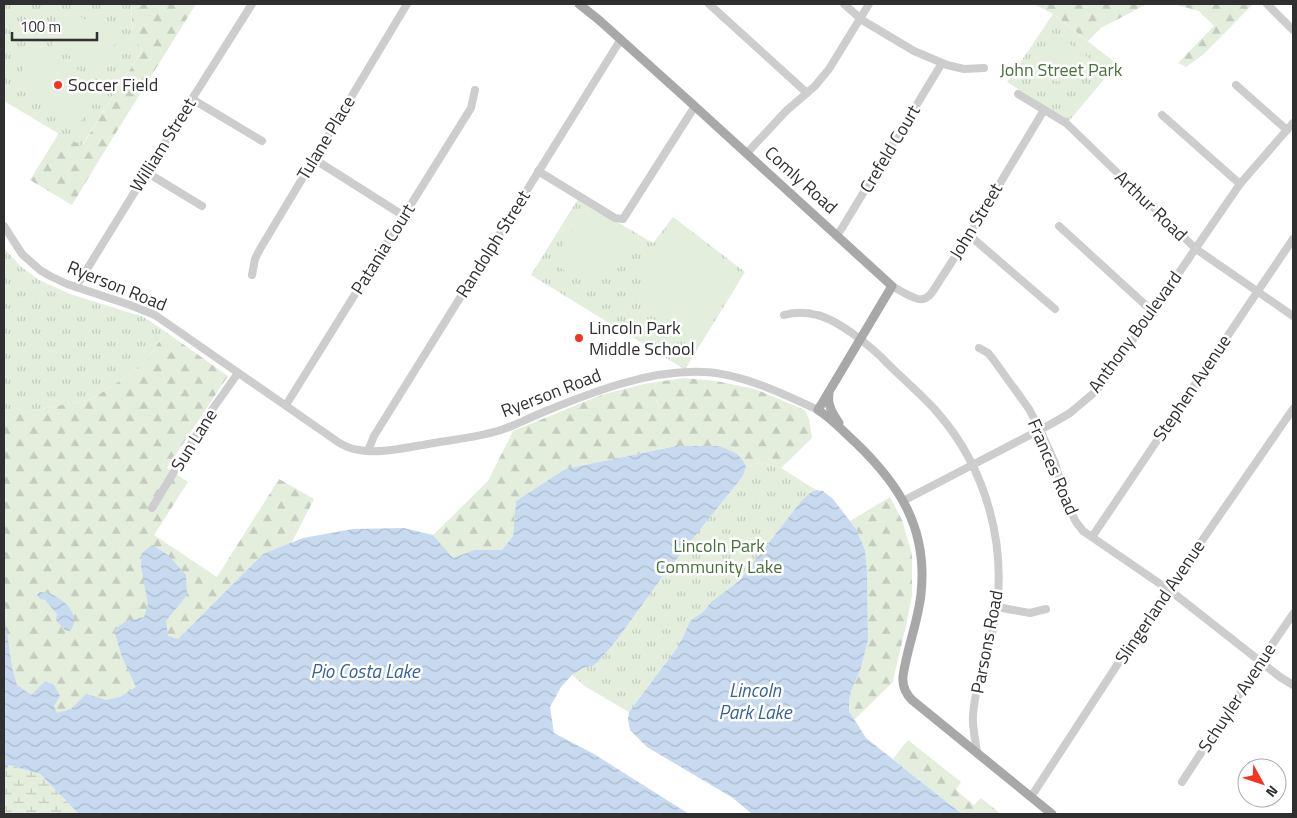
<svg xmlns="http://www.w3.org/2000/svg" width="1297" height="818" font-family="'Titillium Web',sans-serif">
	<style>
		.grass { fill: url(#grass-tufts) }
		.forest { fill: url(#forest-firs) }
		.wetland { fill: url(#wetland-marsh) }
		.pitch { fill: #e3eedd }
		.water { fill: url(#water-waves) }
		.lines { fill: none; stroke-linecap: round; stroke-linejoin: round }
		.minor { stroke: #cdcdcd; stroke-width: 8 }
		.major { stroke: #a8a8a8; stroke-width: 9 }
		.poi-dot { fill: #f43524; stroke: #fff; stroke-width: 2 }
		.labels { text-anchor: middle; stroke-width: 5; stroke-linejoin: round; paint-order: stroke }
		.park-label { font-size: 18px; fill: #4a7039; stroke: #fff }
		.poi-label { font-size: 18px; fill: #303030; stroke: #fff; text-anchor: start }
		.street-label { font-size: 18px; fill: #303030; stroke: #fff }
		.water-label { font-size: 19px; font-style: italic; fill: #36649a; stroke: #fff }
	</style>
	<defs>
		<pattern id="grass-tufts" width="24" height="20" patternUnits="userSpaceOnUse" patternTransform="scale(1.25)"><rect width="24" height="20" fill="#e3eedd"/><path d="M3 7l-1-3M5 7V3M7 7l1-3M15 17l-1-3M17 17v-4M19 17l1-3" fill="none" stroke="#c3ccbe"/></pattern>
		<pattern id="forest-firs" width="22" height="20" patternUnits="userSpaceOnUse" patternTransform="scale(1.25)"><rect width="22" height="20" fill="#e3eedd"/><path d="M5 1l3.5 6h-7zM16 11l3.5 6h-7z" fill="#c3ccbe"/></pattern>
		<pattern id="wetland-marsh" width="20" height="14" patternUnits="userSpaceOnUse" patternTransform="scale(1.25)"><rect width="20" height="14" fill="#e3eedd"/><path d="M1 5h8M5 5V1M11 12h8M15 12V8" fill="none" stroke="#c3ccbe"/></pattern>
		<pattern id="water-waves" width="16" height="10" patternUnits="userSpaceOnUse" patternTransform="scale(1.25)"><rect width="16" height="10" fill="#c7daef"/><path d="M0 5q4-4 8 0t8 0" fill="none" stroke="#abbbcd"/></pattern>
	</defs>
	<rect width="100%" height="100%" fill="#fff"/>
	<g class="grass">
		<path d="M 4,4 L 131,4 C 132,20 130,38 143,49 L 81,147 L 4,101 Z"/>
		<polygon points="1053,14 1117,64 1069,121 1007,82"/>
		<polygon points="578,199 653,243 673,217 745,272 686,368 684,369 531,275"/>
		<polygon points="4,248 20,266 39,280 70,294 144,317 166,332 141,367 92,399 21,413 4,424"/>
		<polygon points="760,462 781,468 816,490 811,492 802,500 739,581 711,602 703,612 690,621 683,637 677,648 629,712 586,687 572,675 583,668 593,666 599,661 616,641 663,576 743,476 746,467"/>
	</g>
	<g class="forest">
		<polygon points="131,4 196,4 104,152 72,205 30,180 59,133 82,146 143,49 138,45 133,37"/>
		<polygon points="1034,4 1151,4 1145,5 1101,28 1088,41 1053,14"/>
		<polygon points="1173,4 1253,4 1204,54 1186,67 1178,63 1214,26 1199,11"/>
		<polygon points="166,332 228,376 167,468 188,482 154,535 217,577 279,479 314,499 292,542 169,696 4,737 4,424 21,413 92,399 141,367"/>
		<polygon points="684,378 716,381 755,389 805,410 809,419 812,438 781,468 760,462 746,467 744,462 720,446 676,446 565,469 516,501 513,536 502,550 474,550 453,559 433,535 488,481 513,431 601,395 644,384"/>
		<polygon points="890,497 902,520 912,554 912,595 906,626 894,676 893,682 854,720 849,711 849,701 851,691 861,668 868,640 867,571 865,550 856,529 850,521"/>
		<polygon points="908,740 961,782 956,790 974,805 981,798 1001,814 962,814 893,759"/>
	</g>
	<polygon class="wetland" points="9,765 40,774 79,814 4,814 4,785 5,784 4,772"/>
	<g class="pitch">
		<polygon points="71,11 118,39 98,72 51,45"/>
		<path d="M 1060,37 L 1096,63 C 1079,84 1057,87 1034,73 Z"/>
		<polygon points="38,45 103,85 79,124 13,85"/>
		<path d="M 584,213 L 588,213 L 637,243 C 632,251 626,262 618,268 C 608,276 588,279 576,275 C 567,273 559,267 552,262 Z"/>
		<path d="M 669,226 L 740,273 L 700,344 C 666,328 635,308 644,266 C 648,252 661,237 669,226 Z"/>
	</g>
	<g class="water">
		<polygon points="676,446 720,446 737,454 744,462 746,467 743,476 663,576 616,641 599,661 593,666 583,668 572,675 561,687 550,707 554,733 594,754 689,814 79,814 40,774 9,765 4,772 4,613 12,668 17,685 31,695 45,681 54,685 60,696 54,706 57,713 71,709 86,694 106,700 120,697 136,687 122,657 114,630 126,621 144,617 148,605 141,566 142,553 152,545 168,555 186,575 187,595 166,621 168,636 178,639 263,554 303,538 353,529 404,528 433,535 453,558 474,550 502,550 513,536 516,501 565,469"/>
		<polygon points="816,490 823,491 833,499 856,529 865,550 867,571 868,640 861,668 851,691 849,701 849,711 866,738 962,814 752,814 733,798 647,747 630,730 628,719 629,712 677,648 683,637 690,621 703,612 711,602 739,581 802,500 811,492"/>
		<path d="M 39,592 C 56,591 85,613 70,631 L 65,630 L 56,620 L 57,614 L 45,600 L 40,599 L 37,595 Z"/>
	</g>
	<g class="lines">
		<g class="minor">
			<polyline points="709,4 807,93"/>
			<polyline points="844,4 862,20 914,51 947,65 964,69 984,68"/>
			<polyline points="1267,4 1293,30"/>
			<polyline points="1236,85 1287,130"/>
			<polyline points="1018,94 1066,123 1196,249 1293,316"/>
			<polyline points="192,99 262,141"/>
			<polyline points="1162,115 1240,184"/>
			<polyline points="747,153 786,111 815,86 829,69 869,4"/>
			<polyline points="314,159 404,216"/>
			<polyline points="538,171 615,218 623,219 695,106"/>
			<polyline points="146,172 202,206"/>
			<path d="M 4,226 L 22,254 L 40,270 L 50,276 L 67,284 L 130,305 L 155,315 L 338,442 C 344,446 351,449 359,450 C 378,454 403,448 423,445 C 448,440 476,438 501,430 C 516,425 531,417 546,411 C 595,391 649,370 703,372 C 740,373 784,394 818,410"/>
			<polyline points="1059,226 1152,311"/>
			<polyline points="837,235 842,228 942,63"/>
			<polyline points="969,235 1055,309"/>
			<polyline points="252,275 255,259 260,249 407,4"/>
			<path d="M 892,286 C 899,290 916,301 923,299 C 928,298 930,295 933,291 L 969,235 L 1044,110"/>
			<polyline points="76,287 192,99 252,4"/>
			<path d="M 784,315 C 795,312 806,312 817,315 C 839,320 873,348 888,364 C 904,380 922,395 937,412 C 987,469 1009,549 994,624 C 988,654 975,684 973,716 C 972,728 976,741 977,753"/>
			<polyline points="979,348 988,353 993,359 1029,409 1040,430 1055,463 1067,504 1076,522 1083,531 1172,592 1280,677 1293,685"/>
			<polyline points="286,405 471,108 475,90"/>
			<polyline points="368,451 374,436 621,39"/>
			<polyline points="903,501 1051,424 1070,413 1096,391 1112,370 1240,184 1293,123"/>
			<polyline points="152,508 209,414 238,373"/>
			<polyline points="1092,537 1293,239"/>
			<polyline points="997,607 1030,613 1046,609"/>
			<polyline points="1182,782 1267,652 1293,614"/>
			<polyline points="1031,797 1136,636 1293,409"/>
		</g>
		<g class="major">
			<path d="M 579,4 L 599,20 L 689,101 L 892,286 L 818,410 C 831,418 843,431 855,442 C 900,485 928,529 921,594 C 918,622 907,648 903,676 C 902,686 905,693 912,700 L 1052,814"/>
			<path d="M 829,394 C 827,405 833,414 839,423"/>
		</g>
	</g>
	<g class="poi-dot">
		<circle cx="58" cy="85" r="5"/>
		<circle cx="579" cy="338" r="5"/>
	</g>
	<g class="labels">
		<g class="park-label">
			<text x="1061" y="76">John Street Park</text>
			<text x="719" y="552">Lincoln Park<tspan x="719" dy="21">Community Lake</tspan></text>
		</g>
		<g class="poi-label">
			<text x="68" y="91">Soccer Field</text>
			<text x="589" y="334">Lincoln Park<tspan x="589" dy="21">Middle School</tspan></text>
		</g>
		<g class="street-label">
			<text transform="translate(326 138) rotate(-59)" y="6">Tulane Place</text>
			<text transform="translate(163 145) rotate(-58)" y="6">William Street</text>
			<text transform="translate(890 149) rotate(-59)" y="6">Crefeld Court</text>
			<text transform="translate(801 180) rotate(42)" y="6">Comly Road</text>
			<text transform="translate(1151 206) rotate(44)" y="6">Arthur Road</text>
			<text transform="translate(976 221) rotate(-59)" y="6">John Street</text>
			<text transform="translate(493 244) rotate(-58)" y="6">Randolph Street</text>
			<text transform="translate(383 249) rotate(-58)" y="6">Patania Court</text>
			<text transform="translate(117 286) rotate(22)" y="6">Ryerson Road</text>
			<text transform="translate(1135 332) rotate(-54)" y="6">Anthony Boulevard</text>
			<text transform="translate(1192 388) rotate(-56)" y="6">Stephen Avenue</text>
			<text transform="translate(551 393) rotate(-21)" y="6">Ryerson Road</text>
			<text transform="translate(194 440) rotate(-58)" y="6">Sun Lane</text>
			<text transform="translate(1053 467) rotate(67)" y="6">Frances Road</text>
			<text transform="translate(1160 602) rotate(-56)" y="6">Slingerland Avenue</text>
			<text transform="translate(987 642) rotate(-79)" y="6">Parsons Road</text>
			<text transform="translate(1237 698) rotate(-57)" y="6">Schuyler Avenue</text>
		</g>
		<g class="water-label">
			<text x="365" y="678">Pio Costa Lake</text>
			<text x="755" y="697">Lincoln<tspan x="755" dy="22">Park Lake</tspan></text>
		</g>
	</g>
	<rect width="1297" height="818" fill="none" stroke="#303030" stroke-width="10"/>
	<g transform="translate(1262 783) rotate(130)"><circle r="24" fill="#ffffff" stroke="#acacac"/>
	<path d="M0-4L9 19L0 12L-9 19Z" fill="#f43524"/>
	<text y="-8" font-size="14" font-weight="bold" text-anchor="middle" fill="#303030">N</text>
	</g>
	<path d="M12 32v8h85v-8" fill="none" stroke="#303030" stroke-width="2.5"/>
	<text x="20" y="32" font-size="15" fill="#303030" stroke="#ffffff" stroke-width="4" paint-order="stroke">100 m</text>
</svg>
